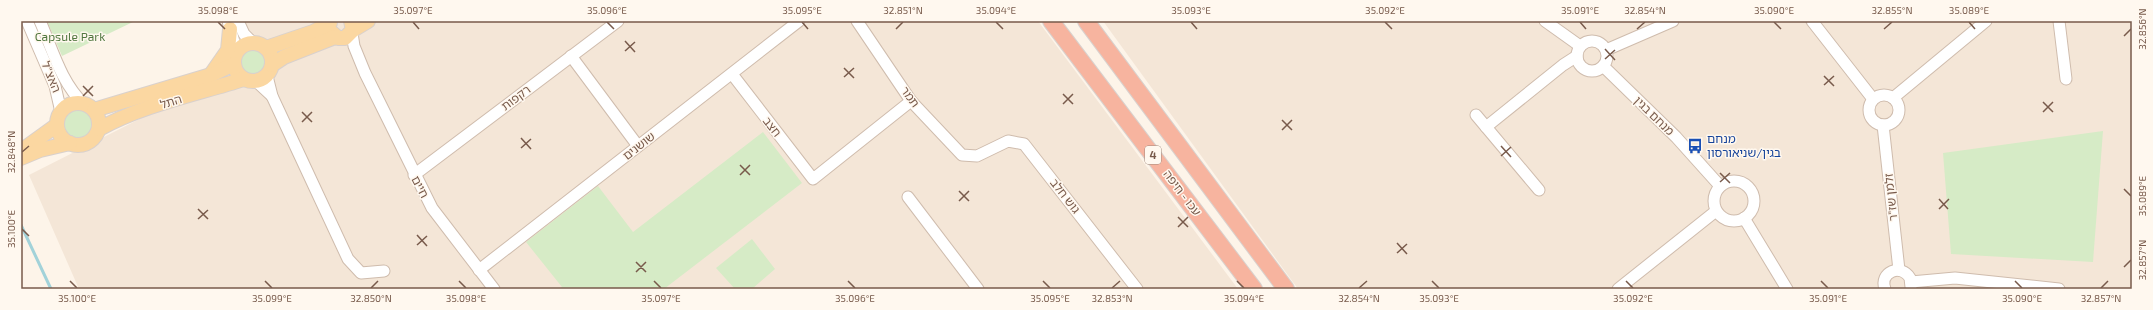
<svg xmlns="http://www.w3.org/2000/svg" width="2153" height="310" font-family="'Exo 2','Noto Sans Hebrew',sans-serif">
	<style>
		.residential { fill: #f4e6d7 }
		.green { fill: #d6ebc6 }
		.lines { fill: none; stroke-linecap: round; stroke-linejoin: round }
		.stream { stroke: #a2d2d9; stroke-width: 3 }
		.minor-casing { stroke: #cfbcad; stroke-width: 13 }
		.major-casing { stroke: #d9d1cd; stroke-width: 16 }
		.highway-casing { stroke: #d9d1cd; stroke-width: 18 }
		.minor { stroke: #fff; stroke-width: 11 }
		.major { stroke: #fbd7a1; stroke-width: 14 }
		.highway { stroke: #f7b49f; stroke-width: 16 }
		.ticks { fill: none; stroke: #785a4b; stroke-width: 1.5 }
		.labels { text-anchor: middle; stroke-width: 3; stroke-linejoin: round; paint-order: stroke }
		.shield { fill: #fff8ef; stroke: #a0897c; stroke-width: 1 }
		.shield-label { font-size: 11px; font-weight: bold; fill: #785a4b }
		.park-label { font-size: 12px; fill: #527841; stroke: #fff8ef }
		.street-label { font-size: 12px; fill: #785a4b; stroke: #fff8ef }
		.transit-label { font-size: 12px; fill: #164399; stroke: #fff8ef; text-anchor: start }
		.neatline { fill: none; stroke: #785a4b; stroke-width: 1.5 }
		.ticks-label { font-size: 10px; text-anchor: middle; fill: #785a4b }
	</style>
	<rect width="100%" height="100%" fill="#fdf4e9"/>
	<g class="residential">
		<polygon points="236,21 1038,21 1238,289 79,289 29,175 250,63"/>
		<polygon points="1103,21 2132,21 2132,289 1298,289"/>
	</g>
	<g class="green">
		<polygon points="47,21 135,21 62,56"/>
		<circle cx="253" cy="62" r="13"/>
		<circle cx="78" cy="124" r="15"/>
		<polygon points="2103,131 2093,262 1951,254 1943,153"/>
		<polygon points="763,132 802,183 664,289 559,289 562,287 526,242 598,186 633,232"/>
		<polygon points="752,239 775,269 752,289 735,289 716,268"/>
	</g>
	<g class="lines">
		<polyline class="stream" points="21,225 51,289"/>
		<g class="minor-casing">
			<g id="minor">
				<polyline points="27,21 55,86 61,112"/>
				<path d="M 40,21 C 52,48 61,83 84,104"/>
				<polyline points="228,21 237,52"/>
				<polyline points="238,21 244,34 253,43"/>
				<polyline points="857,21 911,101 962,155 977,156 1008,141 1024,144 1137,289"/>
				<polyline points="1545,21 1580,46"/>
				<polyline points="1812,21 1873,99"/>
				<polyline points="2059,21 2066,79"/>
				<polyline points="352,33 354,46 365,73 432,208 494,289"/>
				<circle cx="1592" cy="56" r="15"/>
				<polyline points="1606,50 1673,21"/>
				<polyline points="571,56 638,146"/>
				<polyline points="1603,66 1676,137 1720,186"/>
				<polyline points="732,74 813,179 911,101"/>
				<polyline points="267,76 272,96 348,259 361,273 384,271"/>
				<polyline points="256,81 272,96"/>
				<circle cx="1884" cy="110" r="15"/>
				<polyline points="1893,98 1986,21"/>
				<polyline points="1476,115 1539,190"/>
				<polyline points="1883,125 1899,270"/>
				<polyline points="1486,127 1563,65 1577,56"/>
				<polyline points="414,175 618,21"/>
				<circle cx="1734" cy="201" r="20"/>
				<polyline points="908,197 978,289"/>
				<polyline points="1744,218 1787,289"/>
				<polyline points="479,270 799,21"/>
				<polyline points="1911,282 1955,278 2059,289"/>
				<polyline points="1618,289 1716,211"/>
				<path d="M 1885,289 C 1879,272 1901,263 1910,278 L 1911,287"/>
			</g>
		</g>
		<g class="major-casing">
			<g id="major">
				<polyline points="353,30 368,21"/>
				<polyline points="330,31 338,38 345,38 353,30 351,21"/>
				<circle cx="253" cy="62" r="19"/>
				<polyline points="266,48 313,32 330,23"/>
				<polyline points="272,65 284,57 335,37"/>
				<polyline points="212,73 228,50 230,29"/>
				<circle cx="78" cy="124" r="21"/>
				<polyline points="94,110 211,75 234,64"/>
				<path d="M 99,129 C 142,105 197,94 244,79"/>
				<polyline points="21,151 57,125"/>
				<polyline points="21,158 40,150 70,143"/>
			</g>
		</g>
		<g class="highway-casing">
			<g id="highway">
				<polyline points="1051,21 1254,289"/>
				<polyline points="1086,21 1286,289"/>
			</g>
		</g>
		<use href="#minor" class="minor"/>
		<use href="#major" class="major"/>
		<use href="#highway" class="highway"/>
	</g>
	<path class="ticks" d="M 218,22 L 225,29M 413,22 L 419,29M 607,22 L 614,29M 802,22 L 808,29M 996,22 L 1003,29M 1191,22 L 1197,29M 1385,22 L 1392,29M 1580,22 L 1586,29M 1774,22 L 1781,29M 1969,22 L 1975,29M 896,29 L 903,22M 1637,29 L 1645,22M 1884,29 L 1892,22M 2124,36 L 2131,29M 625,41 L 635,52M 1605,49 L 1615,60M 625,51 L 635,42M 1605,59 L 1615,50M 844,68 L 854,78M 1824,76 L 1834,86M 844,77 L 854,68M 1824,85 L 1834,76M 83,86 L 93,96M 1063,94 L 1073,104M 83,96 L 93,86M 2043,102 L 2053,112M 1063,104 L 1073,94M 302,112 L 312,122M 2043,112 L 2053,102M 1282,120 L 1292,130M 302,122 L 312,112M 1282,130 L 1292,120M 521,138 L 531,149M 1501,146 L 1511,157M 521,148 L 531,139M 22,152 L 29,146M 1501,156 L 1511,147M 740,165 L 750,175M 1720,173 L 1730,183M 740,175 L 750,165M 1720,182 L 1730,173M 2124,189 L 2131,196M 959,191 L 969,201M 1939,199 L 1948,209M 959,201 L 969,191M 198,209 L 208,219M 1939,209 L 1949,199M 1178,217 L 1188,227M 198,219 L 208,210M 1178,227 L 1188,217M 22,229 L 29,236M 417,235 L 427,246M 1397,243 L 1407,254M 417,245 L 427,236M 1397,253 L 1407,244M 636,262 L 646,272M 2124,267 L 2131,260M 636,272 L 646,262M 70,281 L 77,288M 265,281 L 272,288M 459,281 L 466,288M 654,281 L 661,288M 848,281 L 855,288M 1043,281 L 1050,288M 1237,281 L 1244,288M 1432,281 L 1439,288M 1626,281 L 1633,288M 1821,281 L 1828,288M 2015,281 L 2022,288M 371,288 L 378,281M 1112,288 L 1120,281M 1359,288 L 1367,281M 2101,288 L 2108,281"/>
	<defs>
		<g id="bus-bare" transform="scale(1.2)"><path d="M-5-6H5V4H4V6H2V4H-2V6H-4V4H-5ZM-3.5-4V0h7V-4ZM-3.5 1.2v1.5H-2V1.2ZM2 1.2v1.5H3.5V1.2Z" fill="#1a4fb4" stroke="#fff8ef" stroke-width="2.5" paint-order="stroke"/></g>
	</defs>
	<g fill-rule="evenodd">
		<use href="#bus-bare" x="1695" y="146"/>
	</g>
	<g class="labels">
		<rect class="shield" x="1145" y="146" width="16" height="18" rx="3"/>
		<g class="shield-label">
			<text x="1153" y="159">4</text>
		</g>
		<g class="park-label">
			<text x="70" y="41">Capsule Park</text>
		</g>
		<g class="street-label">
			<text transform="translate(51 77) rotate(68)" y="4">האצ"ל</text>
			<text transform="translate(910 97) rotate(53)" y="4">תמר</text>
			<text transform="translate(516 98) rotate(-37)" y="4">רקפות</text>
			<text transform="translate(171 102) rotate(-17)" y="4">התל</text>
			<text transform="translate(1654 116) rotate(44)" y="4">מנחם בגין</text>
			<text transform="translate(772 127) rotate(52)" y="4">חצב</text>
			<text transform="translate(639 146) rotate(-38)" y="4">שושנים</text>
			<text transform="translate(420 187) rotate(62)" y="4">חיים</text>
			<text transform="translate(1182 193) rotate(53)" y="4">עכו - חיפה</text>
			<text transform="translate(1065 196) rotate(52)" y="4">גוש חלב</text>
			<text transform="translate(1891 197) rotate(-96)" y="4">זלמן שז"ר</text>
		</g>
		<g class="transit-label">
			<text x="1707" y="143">מנחם<tspan x="1707" dy="14">בגין/שניאורסון</tspan></text>
		</g>
	</g>
	<rect width="2153" height="310" fill="none" stroke="#fff8ef" stroke-width="44"/>
	<rect x="22" y="22" width="2109" height="266" class="neatline"/>
	<g class="ticks-label">
		<text x="218" y="14">35.098°E</text>
		<text x="413" y="14">35.097°E</text>
		<text x="607" y="14">35.096°E</text>
		<text x="802" y="14">35.095°E</text>
		<text x="903" y="14">32.851°N</text>
		<text x="996" y="14">35.094°E</text>
		<text x="1191" y="14">35.093°E</text>
		<text x="1385" y="14">35.092°E</text>
		<text x="1580" y="14">35.091°E</text>
		<text x="1645" y="14">32.854°N</text>
		<text x="1774" y="14">35.090°E</text>
		<text x="1892" y="14">32.855°N</text>
		<text x="1969" y="14">35.089°E</text>
		<text transform="translate(2142 29) rotate(-90)" y="4">32.856°N</text>
		<text transform="translate(11 152) rotate(-90)" y="4">32.848°N</text>
		<text transform="translate(2142 196) rotate(-90)" y="4">35.089°E</text>
		<text transform="translate(11 229) rotate(-90)" y="4">35.100°E</text>
		<text transform="translate(2142 260) rotate(-90)" y="4">32.857°N</text>
		<text x="77" y="302">35.100°E</text>
		<text x="272" y="302">35.099°E</text>
		<text x="371" y="302">32.850°N</text>
		<text x="466" y="302">35.098°E</text>
		<text x="661" y="302">35.097°E</text>
		<text x="855" y="302">35.096°E</text>
		<text x="1050" y="302">35.095°E</text>
		<text x="1112" y="302">32.853°N</text>
		<text x="1244" y="302">35.094°E</text>
		<text x="1359" y="302">32.854°N</text>
		<text x="1439" y="302">35.093°E</text>
		<text x="1633" y="302">35.092°E</text>
		<text x="1828" y="302">35.091°E</text>
		<text x="2022" y="302">35.090°E</text>
		<text x="2101" y="302">32.857°N</text>
	</g>
</svg>
